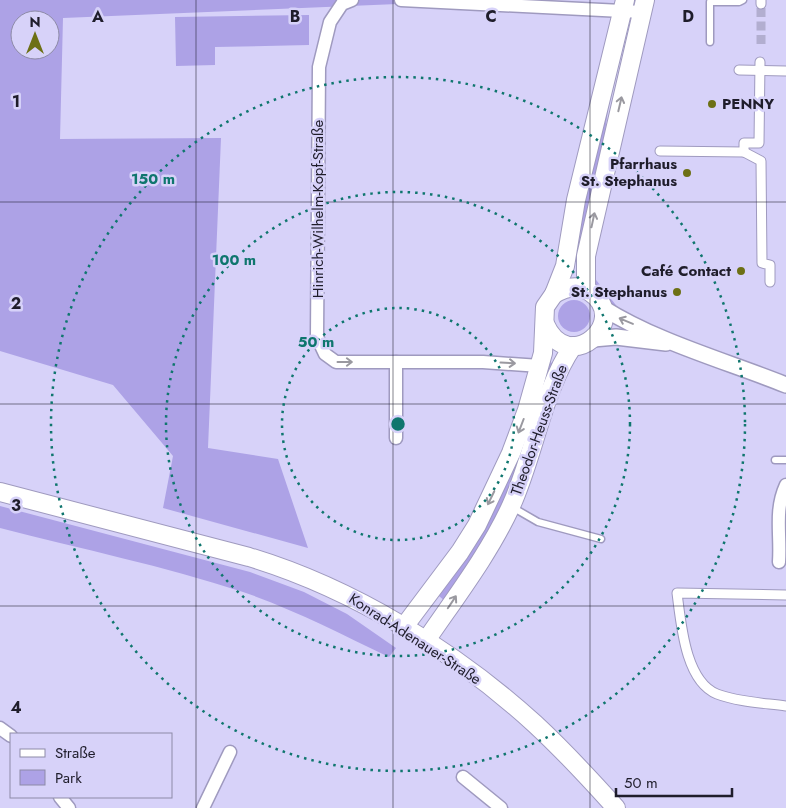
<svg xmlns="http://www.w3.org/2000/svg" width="786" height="808" font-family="Jost,sans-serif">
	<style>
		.green { fill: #ada2e6; fill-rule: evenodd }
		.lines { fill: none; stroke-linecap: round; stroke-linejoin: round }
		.pedestrian-tunnel { stroke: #b2aed0; stroke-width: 9; stroke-dasharray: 9 4.5; stroke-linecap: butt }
		.service-casing { stroke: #9f9abf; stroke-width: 9 }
		.pedestrian-casing { stroke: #9f9abf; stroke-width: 11 }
		.minor-casing { stroke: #9f9abf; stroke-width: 15 }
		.tertiary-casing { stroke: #9f9abf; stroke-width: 18 }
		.secondary-casing { stroke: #9f9abf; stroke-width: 20 }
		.service { stroke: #fff; stroke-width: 6 }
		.pedestrian { stroke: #fff; stroke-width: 9 }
		.minor { stroke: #fff; stroke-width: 12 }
		.tertiary { stroke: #fff; stroke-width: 15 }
		.secondary { stroke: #fff; stroke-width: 18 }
		.oneway { stroke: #9a99a0 }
		.grid { fill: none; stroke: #1f1d2b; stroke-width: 1; stroke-opacity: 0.55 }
		.ring { fill: none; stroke: #0f766e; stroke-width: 2.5; stroke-dasharray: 2.5 5 }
		.poi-dot { fill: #6d7015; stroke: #d7d2f9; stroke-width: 2 }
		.labels { text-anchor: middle; stroke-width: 5; stroke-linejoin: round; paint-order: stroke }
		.poi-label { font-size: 15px; font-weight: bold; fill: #1f1d2b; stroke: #d7d2f9; text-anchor: end }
		.street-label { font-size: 15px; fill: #1f1d2b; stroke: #d7d2f9 }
		.grid-label { font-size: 16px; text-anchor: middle; font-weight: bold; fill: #1f1d2b; stroke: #d7d2f9; stroke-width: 5; stroke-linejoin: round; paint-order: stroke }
		.centre { fill: #0f766e; stroke: #d7d2f9; stroke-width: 2.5 }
		.ring-label { font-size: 15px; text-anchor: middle; font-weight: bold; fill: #0f766e; stroke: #d7d2f9; stroke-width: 5; stroke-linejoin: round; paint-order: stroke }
	</style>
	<rect width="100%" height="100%" fill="#d7d2f9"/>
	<g class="green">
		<path d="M 0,0 L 493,0 L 63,18 L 60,139 L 221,138 L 208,448 L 278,459 L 308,548 L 163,508 L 173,456 L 113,385 L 0,351 ZM 20,20 L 50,20 L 50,50 L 20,50 Z"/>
		<polygon points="309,15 309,45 215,47 215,65 176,66 175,17"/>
		<polygon points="610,93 605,133 606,143 577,262 570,262 581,207"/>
		<polygon points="593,276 619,309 617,313 592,285"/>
		<circle cx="574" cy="316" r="16"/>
		<path d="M 547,361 L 555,364 L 507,505 L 446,602 L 439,596 C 460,566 482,536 498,502 C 520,458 532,408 547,361 Z"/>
		<path d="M 0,506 L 250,572 L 304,592 L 347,614 L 396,648 L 389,657 C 341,634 293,609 243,592 C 164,566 81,549 0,528 Z"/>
	</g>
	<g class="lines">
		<polyline class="pedestrian-tunnel" points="761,44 761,4"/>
		<g class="service-casing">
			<g id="service">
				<polyline points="710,42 710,2 739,2 743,0"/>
				<polyline points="775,460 786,460"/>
				<polyline points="512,507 538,522 601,539"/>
			</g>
		</g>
		<g class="pedestrian-casing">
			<g id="pedestrian">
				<polyline points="761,4 761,0"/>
				<polyline points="739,70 786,71"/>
				<polyline points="660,151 744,152 761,161 762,263 770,265 770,282"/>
				<polyline points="744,152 744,143 759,143 760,62"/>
				<path d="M 786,595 L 677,593 C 681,623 685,681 717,694 C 738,702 764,703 786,706"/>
			</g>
		</g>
		<g class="minor-casing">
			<g id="minor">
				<polyline points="352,0 342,4 330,22 319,67 317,337 325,354 336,362 483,362 540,366"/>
				<polyline points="401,0 642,12"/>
				<polyline points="396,438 396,362"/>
				<path d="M 779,562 C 781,534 774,511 786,485"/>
				<polyline points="0,728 11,736"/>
				<polyline points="463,777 501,808"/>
				<polyline points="60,797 69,808"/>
				<polyline points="203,808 230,752"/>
			</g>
		</g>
		<g class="tertiary-casing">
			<g id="tertiary">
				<path d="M 603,308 C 657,342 726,361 786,385"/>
				<polyline points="593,339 616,337 666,343"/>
			</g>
		</g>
		<g class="secondary-casing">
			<g id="secondary">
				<polyline points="586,289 586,256 645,0"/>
				<path d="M 545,324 C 569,378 632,320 590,292 C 578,284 566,287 554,294"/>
				<path d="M 0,492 L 249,557 C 352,588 455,651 535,724 C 563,750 590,779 616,808"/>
				<polyline points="403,628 460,552 477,525 511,453 527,410 543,353 545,307 554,294 565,266 576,200 625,0"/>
				<path d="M 425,642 C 455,598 489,554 511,506 C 534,456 543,389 573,346"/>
			</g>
		</g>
		<use href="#service" class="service"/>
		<use href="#pedestrian" class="pedestrian"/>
		<use href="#minor" class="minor"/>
		<use href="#tertiary" class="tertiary"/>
		<use href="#secondary" class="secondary"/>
	</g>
	<defs><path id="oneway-shaft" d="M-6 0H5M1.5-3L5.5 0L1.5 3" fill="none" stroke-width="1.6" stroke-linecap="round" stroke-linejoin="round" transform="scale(1.25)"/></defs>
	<g class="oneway">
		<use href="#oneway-shaft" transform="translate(620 104) rotate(-77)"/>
		<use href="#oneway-shaft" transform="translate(593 220) rotate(-78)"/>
		<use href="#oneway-shaft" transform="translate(626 321) rotate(-157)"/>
		<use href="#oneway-shaft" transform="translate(345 362)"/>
		<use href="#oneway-shaft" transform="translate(508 363) rotate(3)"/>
		<use href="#oneway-shaft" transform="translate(521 426) rotate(111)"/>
		<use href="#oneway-shaft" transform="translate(491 498) rotate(116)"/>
		<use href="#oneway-shaft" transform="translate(452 602) rotate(-56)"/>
	</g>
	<path class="grid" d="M 196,0 L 196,808M 393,0 L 393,808M 590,0 L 590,808M 0,202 L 786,202M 0,404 L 786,404M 0,606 L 786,606"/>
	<g class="ring">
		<circle cx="398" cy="424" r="116"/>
		<circle cx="398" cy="424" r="232"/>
		<circle cx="398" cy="424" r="347"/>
	</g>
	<g class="poi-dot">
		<circle cx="712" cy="104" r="5"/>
		<circle cx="687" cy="173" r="5"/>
		<circle cx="741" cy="271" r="5"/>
		<circle cx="677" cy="292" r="5"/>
	</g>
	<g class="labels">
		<g class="poi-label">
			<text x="722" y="109" text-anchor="start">PENNY</text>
			<text x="677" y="169">Pfarrhaus<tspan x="677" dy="17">St. Stephanus</tspan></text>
			<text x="731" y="276">Café Contact</text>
			<text x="667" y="297">St. Stephanus</text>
		</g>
		<g class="street-label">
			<text transform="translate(318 209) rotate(-90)" y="5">Hinrich-Wilhelm-Kopf-Straße</text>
			<text transform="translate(539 430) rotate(-70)" y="5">Theodor-Heuss-Straße</text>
			<text transform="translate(415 639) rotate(33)" y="5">Konrad-Adenauer-Straße</text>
		</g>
	</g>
	<g class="grid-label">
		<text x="98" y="22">A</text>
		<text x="295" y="22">B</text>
		<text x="491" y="22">C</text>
		<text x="688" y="22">D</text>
		<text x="16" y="107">1</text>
		<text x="16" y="309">2</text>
		<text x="16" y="511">3</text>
		<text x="16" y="713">4</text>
	</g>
	<circle cx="398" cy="424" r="8" class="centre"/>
	<g class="ring-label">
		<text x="153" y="184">150 m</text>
		<text x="234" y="265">100 m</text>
		<text x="316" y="347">50 m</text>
	</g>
	<rect x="10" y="733" width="162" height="65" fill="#d7d2f9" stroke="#8d8aa7"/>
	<rect x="20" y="749" width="25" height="8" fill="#ffffff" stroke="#8d8aa7"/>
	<text x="55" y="758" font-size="15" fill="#1f1d2b">Straße</text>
	<rect x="20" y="770" width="25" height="15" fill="#ada2e6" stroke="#8d8aa7"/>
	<text x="55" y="783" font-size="15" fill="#1f1d2b">Park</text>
	<g transform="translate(35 35)"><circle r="24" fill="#d7d2f9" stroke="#8d8aa7"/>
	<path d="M0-4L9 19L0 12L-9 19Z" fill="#6d7015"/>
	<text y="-8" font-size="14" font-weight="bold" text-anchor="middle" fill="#1f1d2b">N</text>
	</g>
	<path d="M616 788v8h116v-8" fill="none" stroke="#1f1d2b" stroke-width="2.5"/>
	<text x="624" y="788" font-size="15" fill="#1f1d2b" stroke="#d7d2f9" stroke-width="4" paint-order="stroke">50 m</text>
</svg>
